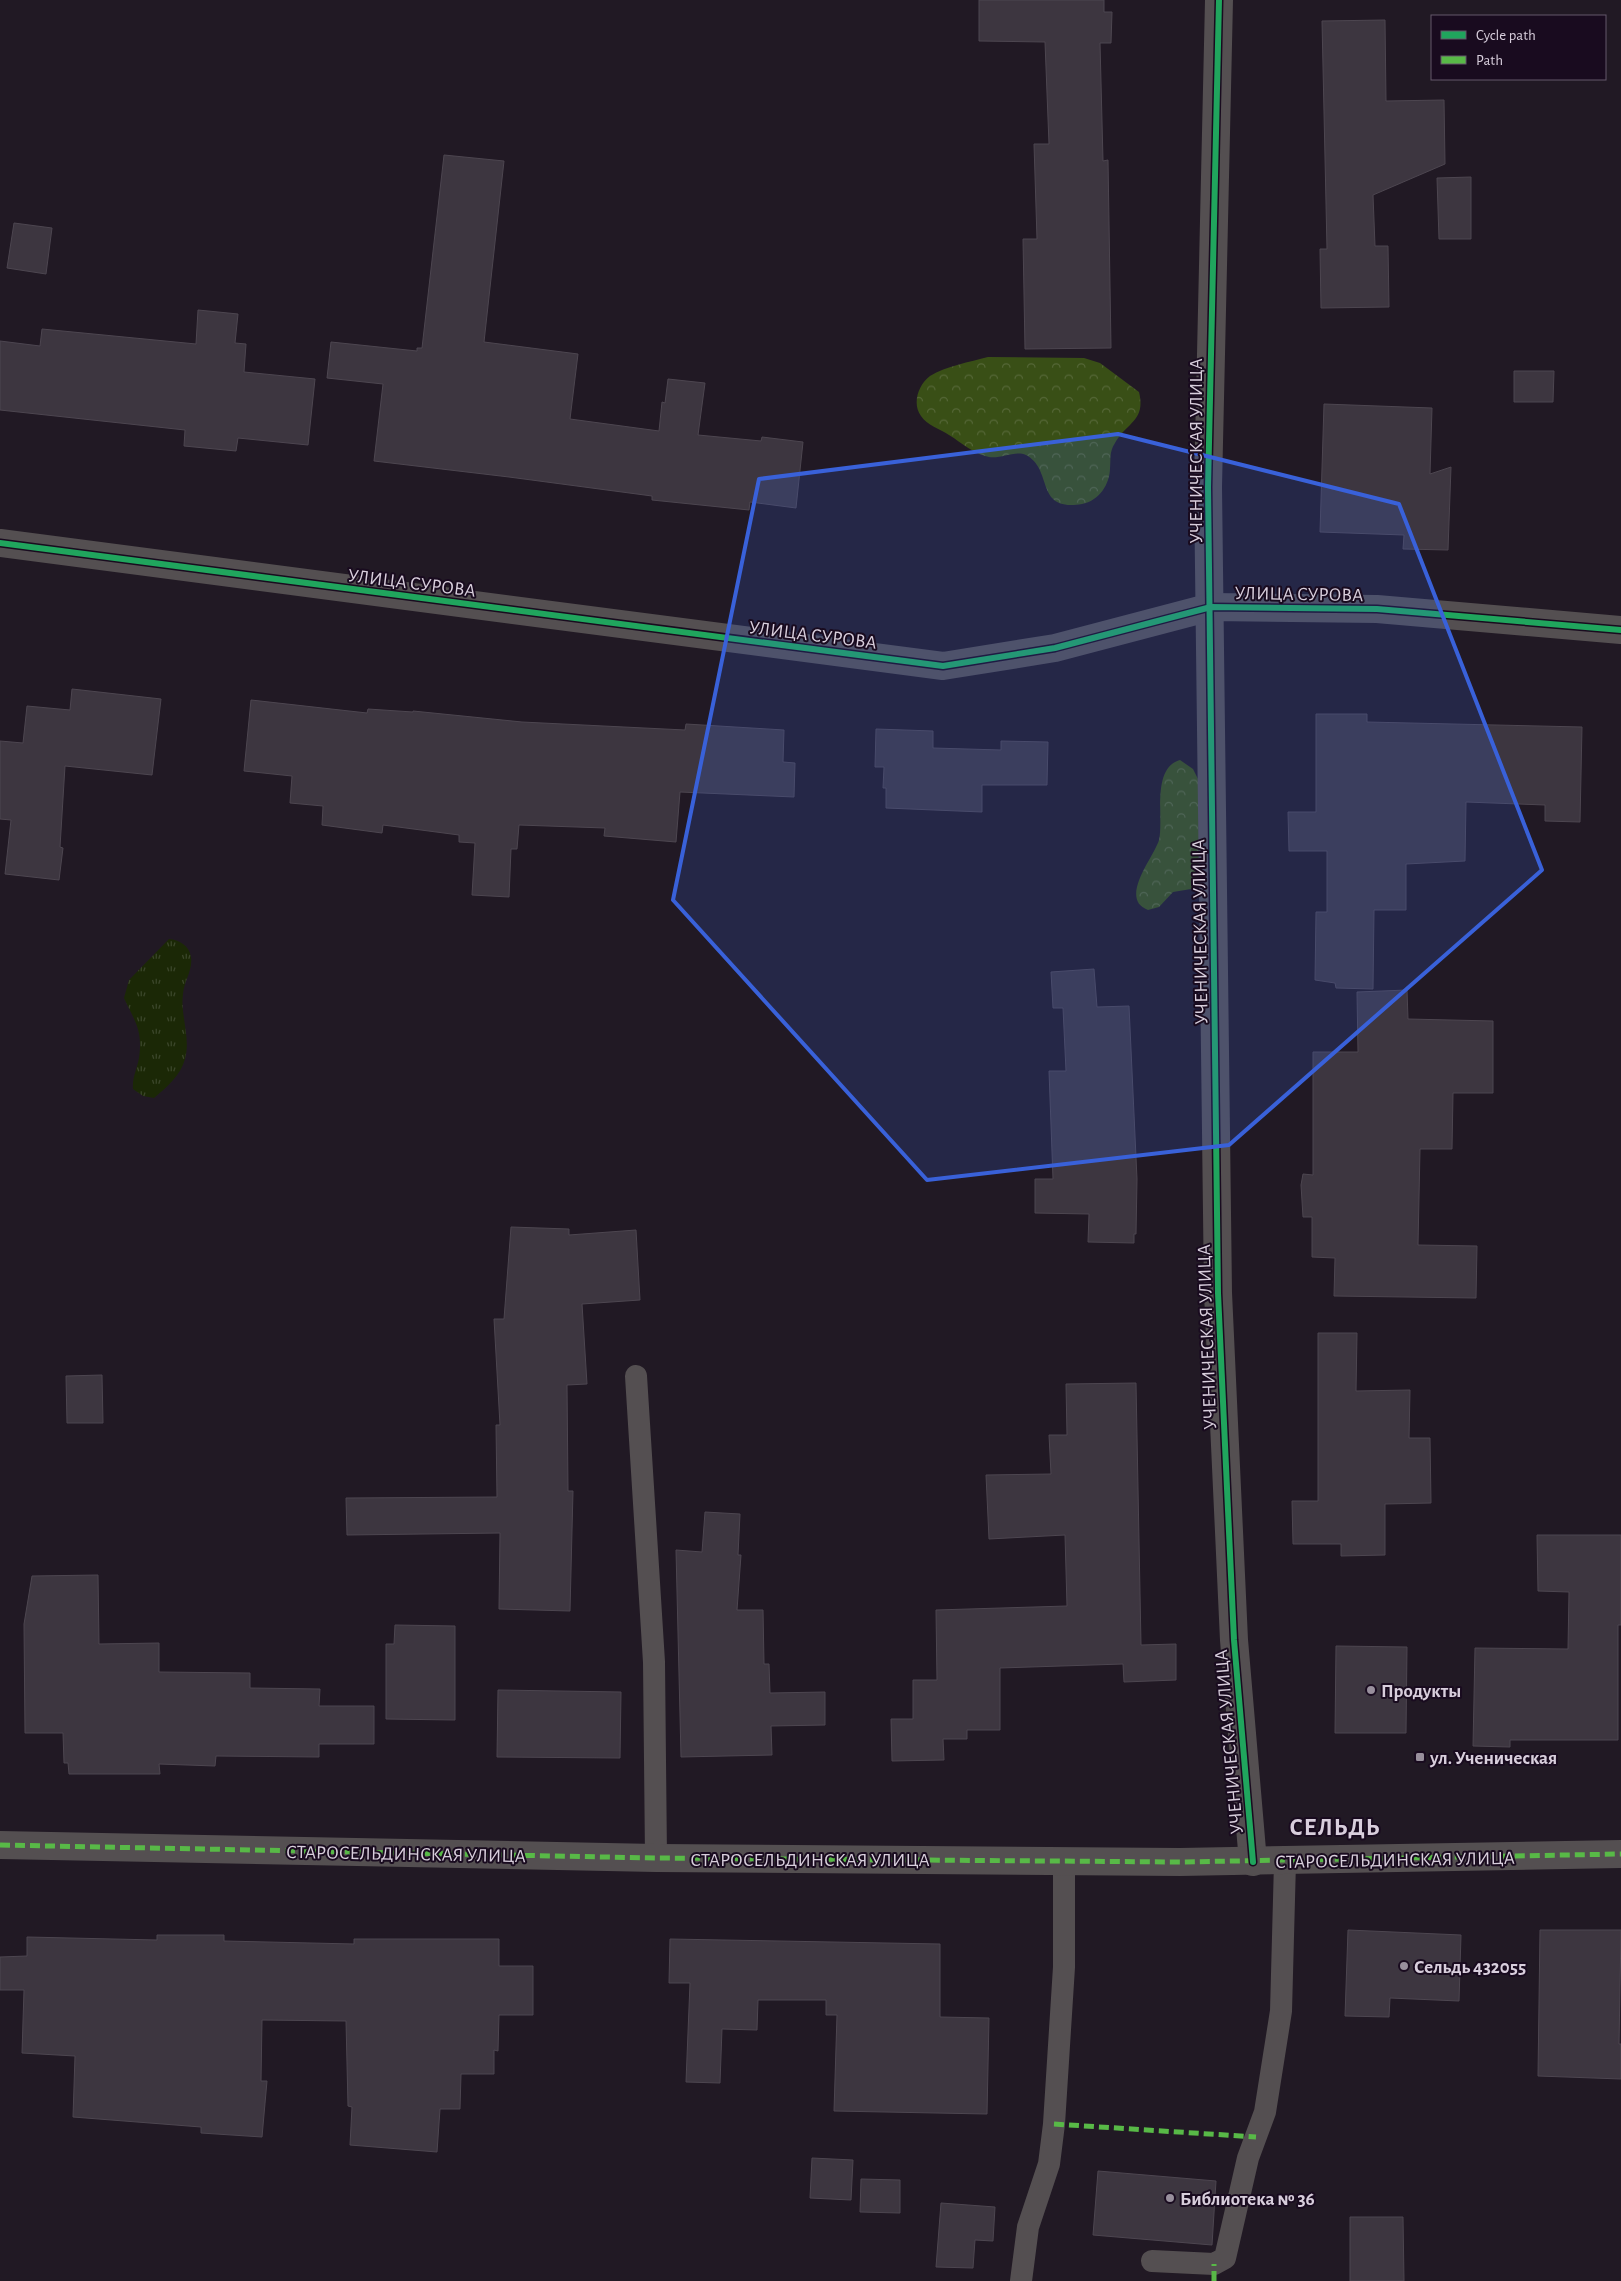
<svg xmlns="http://www.w3.org/2000/svg" width="1621" height="2281" font-family="'Alegreya Sans',sans-serif">
	<style>
		.grass { fill: url(#grass-tufts) }
		.forest { fill: url(#forest-crowns) }
		.building { fill: #3d3640; stroke: #4d4650 }
		.lines { fill: none; stroke-linecap: round; stroke-linejoin: round }
		.service { stroke: #544f51; stroke-width: 22 }
		.minor { stroke: #544f51; stroke-width: 28 }
		.quiet { stroke: #58b947; stroke-width: 5; stroke-dasharray: 10 5; stroke-linecap: butt }
		.cycleway-casing { stroke: #190b1f; stroke-width: 9 }
		.cycleway { stroke: #20a55d; stroke-width: 6 }
		.marked { fill: #3961d9; fill-opacity: 0.2; stroke: #3961d9; stroke-width: 4; stroke-linejoin: round }
		.poi-dot { fill: #988f9c; stroke: #190b1f; stroke-width: 2 }
		.labels { text-anchor: middle; stroke-width: 4; stroke-linejoin: round; paint-order: stroke }
		.street-label { font-size: 19px; fill: #d8cedc; stroke: #190b1f }
		.poi-label { font-size: 19px; font-weight: bold; fill: #d8cedc; stroke: #190b1f; text-anchor: start }
		.district-label { font-size: 24px; font-weight: bold; letter-spacing: 1px; fill: #d8cedc; stroke: #190b1f }
	</style>
	<defs>
		<pattern id="grass-tufts" width="24" height="20" patternUnits="userSpaceOnUse" patternTransform="scale(1.25)"><rect width="24" height="20" fill="#1b2806"/><path d="M3 7l-1-3M5 7V3M7 7l1-3M15 17l-1-3M17 17v-4M19 17l1-3" fill="none" stroke="#3b462a"/></pattern>
		<pattern id="forest-crowns" width="20" height="18" patternUnits="userSpaceOnUse" patternTransform="scale(1.25)"><rect width="20" height="18" fill="#394f16"/><path d="M2 6a3 3 0 1 1 6 0M12 15a3 3 0 1 1 6 0" fill="none" stroke="#556737"/></pattern>
	</defs>
	<rect width="100%" height="100%" fill="#211924"/>
	<path class="grass" d="M 169,939 C 179,940 189,945 191,957 C 193,970 184,981 183,994 C 180,1015 191,1037 185,1059 C 181,1075 166,1088 154,1098 L 143,1096 L 133,1089 C 132,1078 137,1069 139,1058 C 143,1030 135,1022 124,998 L 129,980 Z"/>
	<g class="forest">
		<path d="M 988,357 L 1084,358 L 1100,363 L 1139,392 C 1146,421 1127,422 1115,443 C 1109,452 1111,459 1110,468 C 1110,484 1099,501 1082,504 C 1034,512 1054,470 1026,455 C 1015,450 1001,459 989,457 C 974,454 962,443 949,435 C 940,429 927,425 921,416 C 912,404 918,385 930,376 C 946,366 970,362 988,357 Z"/>
		<path d="M 1180,760 L 1193,769 L 1202,787 L 1203,875 L 1199,883 L 1191,889 L 1173,892 L 1159,907 L 1148,910 C 1118,899 1154,857 1159,840 C 1164,819 1151,768 1180,760 Z"/>
	</g>
	<g class="building">
		<polygon points="979,0 1104,0 1104,12 1112,12 1111,43 1100,43 1103,161 1108,160 1111,348 1025,349 1023,239 1037,239 1034,144 1049,144 1045,42 979,41"/>
		<polygon points="1385,20 1386,101 1444,100 1445,164 1373,195 1375,246 1388,246 1389,307 1321,308 1320,249 1327,249 1322,21"/>
		<polygon points="444,155 504,161 484,342 578,354 570,419 659,431 662,402 665,403 668,379 705,383 698,435 761,441 762,437 803,442 796,508 750,502 749,510 652,500 652,496 509,477 374,461 383,384 327,378 331,342 417,351 417,348 422,348"/>
		<polygon points="1471,177 1471,239 1439,239 1437,178"/>
		<polygon points="14,223 52,228 46,274 7,268"/>
		<polygon points="198,310 238,314 235,343 246,344 244,372 315,379 308,445 238,438 236,451 184,446 185,430 0,410 0,341 40,346 42,329 196,344"/>
		<polygon points="1514,371 1554,371 1553,402 1514,402"/>
		<polygon points="1324,404 1432,408 1430,474 1451,467 1448,550 1403,549 1404,535 1320,532"/>
		<polygon points="72,689 161,699 152,775 65,766 60,847 63,848 59,880 5,874 11,820 0,819 0,741 23,743 27,706 70,710"/>
		<polygon points="251,700 367,713 368,709 413,712 413,711 522,722 685,730 686,724 784,730 783,762 795,763 794,797 680,792 676,842 604,836 605,828 519,825 517,849 511,849 509,897 472,895 475,843 459,842 459,835 383,825 382,833 322,825 323,806 290,803 292,776 244,771"/>
		<polygon points="1316,714 1367,714 1367,722 1582,727 1580,822 1545,821 1545,805 1466,802 1465,861 1406,864 1406,910 1374,910 1373,989 1336,988 1335,983 1315,980 1316,912 1327,912 1327,851 1289,851 1288,812 1316,812"/>
		<polygon points="876,729 933,731 933,748 1001,750 1001,741 1048,742 1047,785 982,785 982,812 886,808 886,788 883,788 884,767 875,767"/>
		<polygon points="1094,969 1097,1007 1129,1006 1137,1179 1136,1234 1134,1234 1134,1243 1088,1242 1089,1214 1035,1213 1035,1179 1053,1179 1049,1071 1066,1071 1063,1008 1053,1008 1051,972"/>
		<polygon points="1407,990 1408,1019 1493,1021 1493,1093 1453,1093 1452,1149 1420,1149 1418,1245 1477,1246 1476,1298 1334,1296 1335,1258 1312,1257 1312,1217 1303,1217 1301,1185 1303,1174 1313,1175 1313,1052 1358,1052 1357,992"/>
		<polygon points="511,1227 569,1229 569,1235 636,1230 640,1300 582,1304 587,1384 567,1385 568,1491 573,1491 570,1611 499,1609 500,1533 347,1535 346,1498 497,1497 496,1425 500,1425 494,1319 504,1319"/>
		<polygon points="1318,1333 1357,1333 1356,1391 1410,1390 1409,1438 1430,1438 1431,1503 1385,1504 1385,1555 1341,1556 1341,1544 1293,1544 1292,1501 1318,1501"/>
		<polygon points="102,1375 103,1423 67,1423 66,1376"/>
		<polygon points="1136,1383 1141,1645 1176,1644 1176,1680 1124,1682 1123,1664 1000,1668 1000,1730 967,1730 967,1739 943,1739 944,1760 892,1761 891,1719 913,1719 913,1680 937,1680 936,1610 1067,1606 1065,1535 989,1539 986,1475 1051,1474 1049,1435 1067,1435 1066,1384"/>
		<polygon points="705,1512 740,1514 738,1555 741,1555 737,1610 763,1610 764,1664 769,1664 770,1693 825,1692 825,1725 771,1726 772,1755 681,1757 676,1550 702,1552"/>
		<polygon points="1537,1535 1621,1535 1621,1625 1618,1625 1618,1740 1510,1740 1510,1747 1473,1746 1475,1648 1568,1649 1569,1592 1538,1591"/>
		<polygon points="98,1575 99,1644 159,1643 159,1672 250,1673 250,1688 320,1689 319,1706 374,1706 374,1744 319,1744 319,1757 216,1756 215,1766 159,1764 160,1774 69,1774 68,1763 64,1763 63,1733 25,1733 24,1624 32,1576"/>
		<polygon points="395,1625 455,1626 455,1720 386,1719 386,1644 394,1644"/>
		<polygon points="1336,1646 1407,1647 1406,1733 1335,1733"/>
		<polygon points="498,1690 621,1692 620,1758 497,1757"/>
		<polygon points="1348,1930 1461,1935 1459,2001 1390,1998 1389,2017 1345,2016"/>
		<polygon points="1540,1930 1621,1930 1619,2044 1621,2044 1621,2079 1538,2076"/>
		<polygon points="157,1935 224,1935 224,1941 354,1944 354,1939 499,1939 499,1966 533,1966 533,2015 499,2015 498,2051 494,2050 494,2074 461,2074 460,2109 440,2109 437,2152 350,2145 352,2107 348,2106 346,2021 262,2020 261,2081 267,2081 262,2137 201,2133 201,2127 73,2117 75,2056 22,2053 24,1990 0,1990 0,1957 27,1956 27,1937 157,1940"/>
		<polygon points="670,1939 940,1944 940,2017 989,2018 987,2114 834,2111 837,2015 826,2015 826,2000 758,2000 757,2030 722,2029 720,2083 686,2082 690,1983 669,1983"/>
		<polygon points="812,2158 853,2160 851,2200 810,2198"/>
		<polygon points="1098,2171 1216,2181 1212,2245 1093,2235"/>
		<polygon points="861,2179 900,2180 900,2213 860,2212"/>
		<polygon points="941,2203 995,2207 993,2241 975,2240 973,2268 936,2267"/>
		<polygon points="1350,2217 1403,2217 1404,2281 1350,2281"/>
	</g>
	<g class="lines">
		<g class="service">
			<polyline points="636,1376 654,1662 656,1858"/>
			<polyline points="1152,2261 1214,2264 1225,2258 1248,2158 1265,2112 1281,2011 1285,1862"/>
			<polyline points="1021,2281 1028,2227 1049,2164 1054,2124 1064,1967 1064,1861"/>
		</g>
		<g class="minor">
			<polyline points="1219,0 1208,487 1218,1293 1234,1640 1253,1862"/>
			<polyline points="0,543 943,666 1055,648 1211,607 1377,609 1621,630"/>
			<polyline points="0,1845 656,1858 1180,1862 1621,1854"/>
		</g>
		<g class="quiet">
			<polyline points="0,1845 656,1858 1180,1862 1621,1854"/>
			<polyline points="1054,2124 1256,2137"/>
			<polyline points="1214,2281 1214,2264"/>
		</g>
		<g class="cycleway-casing">
			<g id="cycleway">
				<polyline points="1219,0 1208,487 1218,1293 1234,1640 1253,1862"/>
				<polyline points="0,543 943,666 1055,648 1211,607 1377,609 1621,630"/>
			</g>
		</g>
		<use href="#cycleway" class="cycleway"/>
	</g>
	<path class="marked" d="M 1118,434 L 1399,504 L 1542,870 L 1229,1145 L 927,1180 L 673,900 L 759,479 Z"/>
	<g class="poi-dot">
		<circle cx="1371" cy="1690" r="5"/>
		<rect x="1415" y="1752" width="10" height="10" rx="2.5"/>
		<circle cx="1404" cy="1966" r="5"/>
		<circle cx="1170" cy="2198" r="5"/>
	</g>
	<g class="labels">
		<g class="street-label">
			<text transform="translate(1195 451) rotate(-90)" y="7">УЧЕНИЧЕСКАЯ УЛИЦА</text>
			<text transform="translate(412 582) rotate(7)" y="7">УЛИЦА СУРОВА</text>
			<text transform="translate(1299 593) rotate(1)" y="7">УЛИЦА СУРОВА</text>
			<text transform="translate(813 634) rotate(7)" y="7">УЛИЦА СУРОВА</text>
			<text transform="translate(1199 932) rotate(-91)" y="7">УЧЕНИЧЕСКАЯ УЛИЦА</text>
			<text transform="translate(1206 1337) rotate(-92)" y="7">УЧЕНИЧЕСКАЯ УЛИЦА</text>
			<text transform="translate(1228 1742) rotate(-95)" y="7">УЧЕНИЧЕСКАЯ УЛИЦА</text>
			<text transform="translate(406 1853) rotate(1)" y="7">СТАРОСЕЛЬДИНСКАЯ УЛИЦА</text>
			<text x="810" y="1866">СТАРОСЕЛЬДИНСКАЯ УЛИЦА</text>
			<text transform="translate(1395 1859) rotate(-1)" y="7">СТАРОСЕЛЬДИНСКАЯ УЛИЦА</text>
		</g>
		<g class="poi-label">
			<text x="1381" y="1697">Продукты</text>
			<text x="1430" y="1764">ул. Ученическая</text>
			<text x="1414" y="1973">Сельдь 432055</text>
			<text x="1180" y="2205">Библиотека № 36</text>
		</g>
		<g class="district-label">
			<text x="1335" y="1835">СЕЛЬДЬ</text>
		</g>
	</g>
	<rect x="1431" y="15" width="175" height="65" fill="#190b1f" stroke="#65596b"/>
	<rect x="1441" y="31" width="25" height="8" fill="#20a55d" stroke="#65596b"/>
	<text x="1476" y="40" font-size="15" fill="#d8cedc">Cycle path</text>
	<rect x="1441" y="56" width="25" height="8" fill="#58b947" stroke="#65596b"/>
	<text x="1476" y="65" font-size="15" fill="#d8cedc">Path</text>
</svg>
